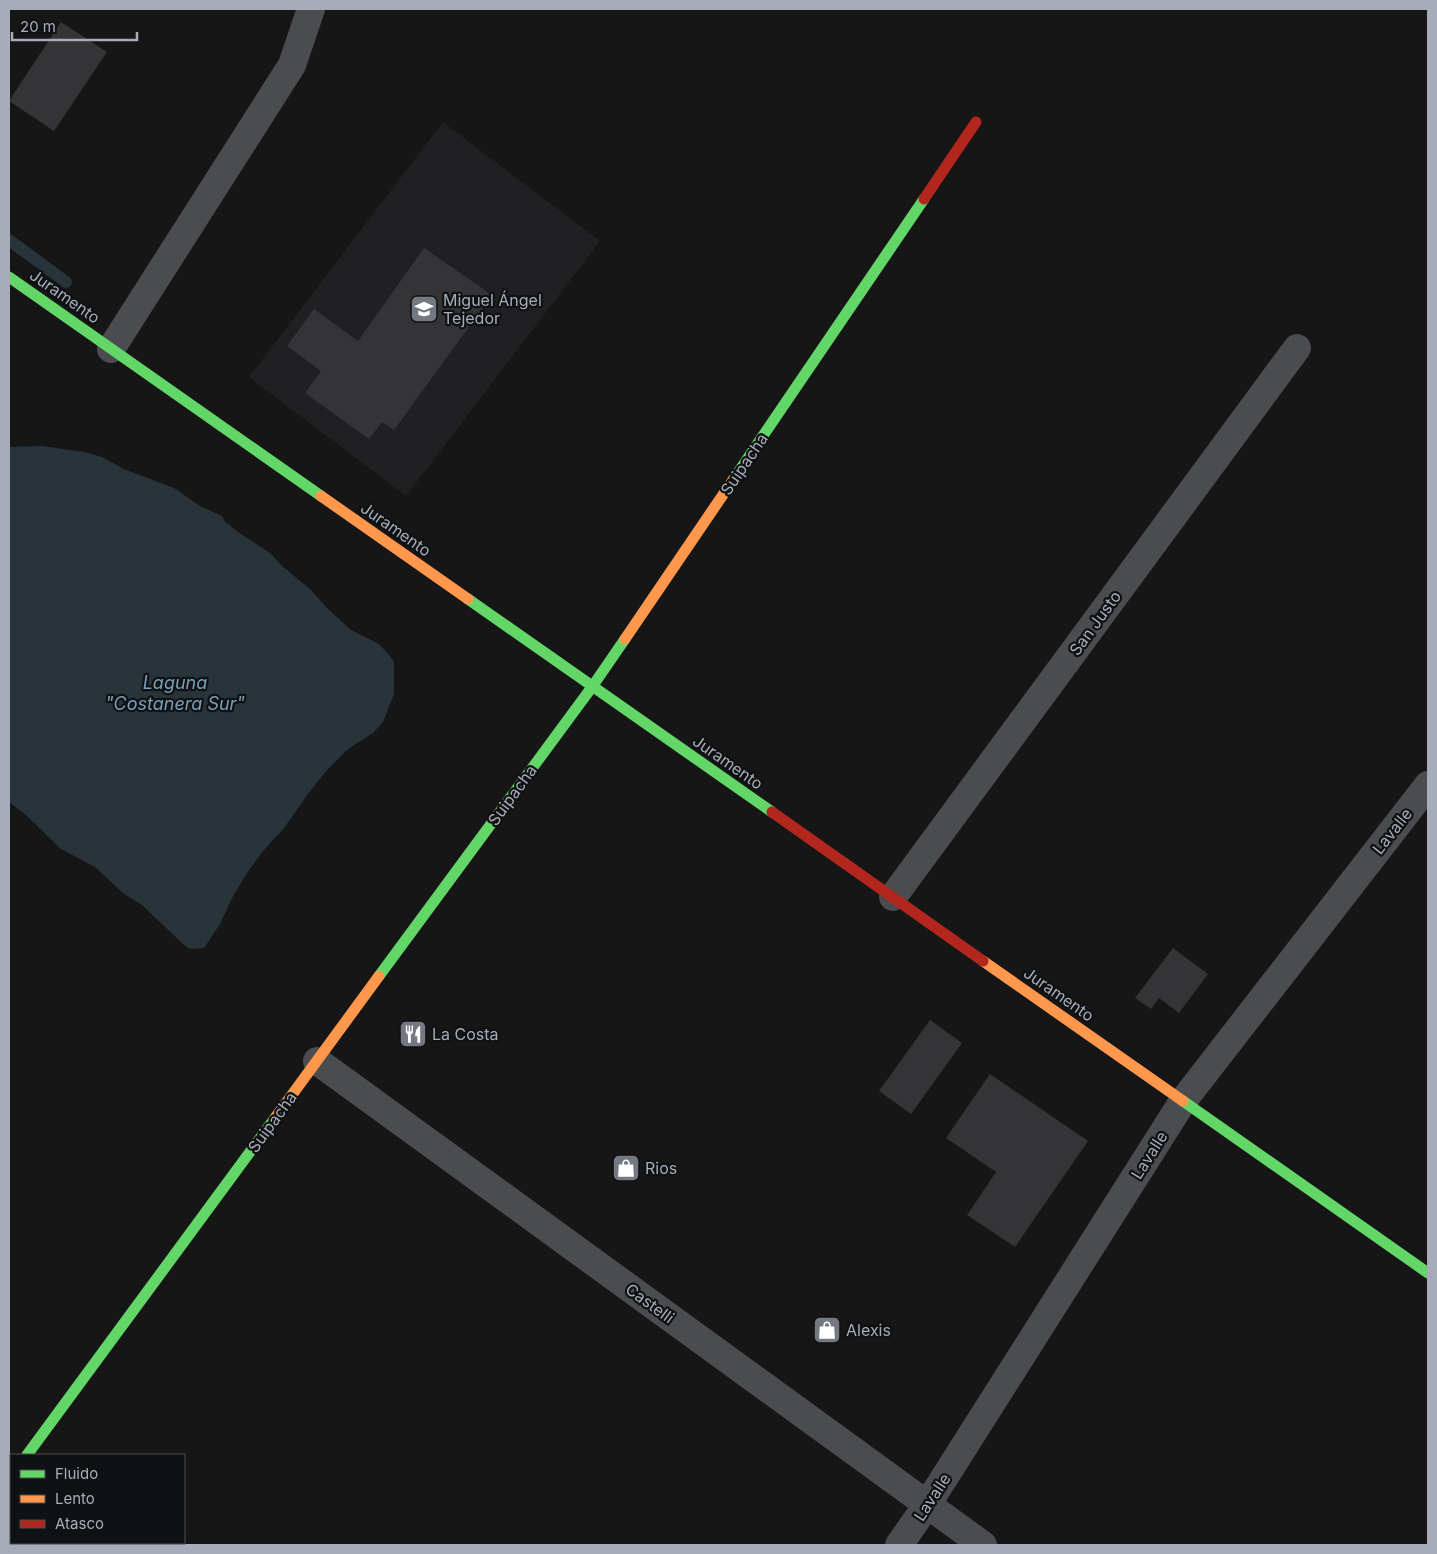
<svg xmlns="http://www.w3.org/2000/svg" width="1437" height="1554" font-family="Inter,sans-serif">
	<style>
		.built { fill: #202023 }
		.water { fill: #28333a }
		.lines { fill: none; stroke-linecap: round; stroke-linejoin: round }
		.stream { stroke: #28333a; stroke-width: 12 }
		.building { fill: #343436 }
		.street { stroke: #4a4c50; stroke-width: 28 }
		.fast { stroke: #63d668; stroke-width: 11 }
		.slow { stroke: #ff974d; stroke-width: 11 }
		.jam { stroke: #b3261e; stroke-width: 11 }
		.labels { text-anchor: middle; stroke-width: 4.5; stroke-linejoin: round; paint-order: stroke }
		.street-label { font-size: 16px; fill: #a6adb9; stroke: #101113 }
		.poi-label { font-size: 16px; fill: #a6adb9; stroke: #101113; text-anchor: start }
		.water-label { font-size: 18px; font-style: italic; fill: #7a9fb7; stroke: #101113 }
	</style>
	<rect width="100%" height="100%" fill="#161617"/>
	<polygon class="built" points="443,122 600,241 406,496 249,377"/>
	<polygon class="water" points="42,446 84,452 102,457 124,469 174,488 200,506 222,516 225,522 244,536 270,553 281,565 311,590 327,608 351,630 379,644 390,656 394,662 394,694 383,722 373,733 348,749 327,770 308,794 284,828 264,850 247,873 232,898 220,924 204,948 190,949 184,945 142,905 124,894 95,867 61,849 26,815 9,802 9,447"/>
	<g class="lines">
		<polyline class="stream" points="9,240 66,282"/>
	</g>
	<g class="building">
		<polygon points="61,22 107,52 54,131 9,101"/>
		<polygon points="424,248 492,295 394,430 382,422 369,439 305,393 321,371 287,346 314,309 358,341"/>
		<polygon points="1173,948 1208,974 1179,1013 1159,998 1151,1009 1135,998"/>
		<polygon points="930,1020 962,1043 911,1114 879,1091"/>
		<polygon points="990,1074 1088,1141 1015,1247 967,1215 996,1172 946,1138"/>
	</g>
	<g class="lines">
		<g class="street">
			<polyline points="111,349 292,65 311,9"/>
			<polyline points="893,897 1297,348"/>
			<polyline points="317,1061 983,1545"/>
			<polyline points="9,1480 11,1477"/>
			<polyline points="899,1545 927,1505 1183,1101 1428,785"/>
		</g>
		<g class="fast">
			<polyline points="9,277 321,496"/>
			<polyline points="733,480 924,199"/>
			<polyline points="468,599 772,812"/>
			<polyline points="379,976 592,687 625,639"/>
			<polyline points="1183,1101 1428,1273"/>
			<polyline points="27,1455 275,1118"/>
		</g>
		<g class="slow">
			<polyline points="321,496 468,599"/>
			<polyline points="625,639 733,480"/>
			<polyline points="983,961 1183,1101"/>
			<polyline points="275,1118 379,976"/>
		</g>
		<g class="jam">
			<polyline points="924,199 976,122"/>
			<polyline points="772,812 983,961"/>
		</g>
	</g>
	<defs>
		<g id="school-square" transform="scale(1.4375)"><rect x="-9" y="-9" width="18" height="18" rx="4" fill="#747880" stroke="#101113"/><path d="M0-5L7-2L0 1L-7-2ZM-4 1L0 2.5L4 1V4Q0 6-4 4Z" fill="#fff"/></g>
		<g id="restaurant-square" transform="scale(1.4375)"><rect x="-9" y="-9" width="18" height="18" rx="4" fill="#747880" stroke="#101113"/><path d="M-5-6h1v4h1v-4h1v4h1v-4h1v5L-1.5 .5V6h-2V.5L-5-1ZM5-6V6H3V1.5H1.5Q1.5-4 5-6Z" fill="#fff"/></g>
		<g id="shop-square" transform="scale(1.4375)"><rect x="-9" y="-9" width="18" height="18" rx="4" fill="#747880" stroke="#101113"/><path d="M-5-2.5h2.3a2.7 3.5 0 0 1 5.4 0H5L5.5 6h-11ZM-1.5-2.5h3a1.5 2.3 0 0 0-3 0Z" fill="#fff"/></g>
	</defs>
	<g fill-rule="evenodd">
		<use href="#school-square" x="424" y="309"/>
		<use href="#restaurant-square" x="413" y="1034"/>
		<use href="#shop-square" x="626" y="1168"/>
		<use href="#shop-square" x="827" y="1330"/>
	</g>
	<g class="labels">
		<g class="street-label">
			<text transform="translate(65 296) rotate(35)" y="6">Juramento</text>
			<text transform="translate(744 464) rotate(-56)" y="6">Suipacha</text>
			<text transform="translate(396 529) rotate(35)" y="6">Juramento</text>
			<text transform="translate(1095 623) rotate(-54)" y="6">San Justo</text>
			<text transform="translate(728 762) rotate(35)" y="6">Juramento</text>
			<text transform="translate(512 795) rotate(-54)" y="6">Suipacha</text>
			<text transform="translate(1392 831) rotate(-52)" y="6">Lavalle</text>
			<text transform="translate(1059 994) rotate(35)" y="6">Juramento</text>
			<text transform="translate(272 1122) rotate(-54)" y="6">Suipacha</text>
			<text transform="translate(1149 1155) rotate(-58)" y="6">Lavalle</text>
			<text transform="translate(650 1303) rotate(36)" y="6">Castelli</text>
			<text transform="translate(932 1497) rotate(-57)" y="6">Lavalle</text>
		</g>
		<g class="poi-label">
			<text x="443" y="306">Miguel Ángel<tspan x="443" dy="18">Tejedor</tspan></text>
			<text x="432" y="1040">La Costa</text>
			<text x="645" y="1174">Rios</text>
			<text x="846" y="1336">Alexis</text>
		</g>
		<g class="water-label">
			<text x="175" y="689">Laguna<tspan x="175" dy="21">"Costanera Sur"</tspan></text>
		</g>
	</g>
	<rect width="1437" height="1554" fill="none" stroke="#a6adb9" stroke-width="20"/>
	<rect x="10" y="1454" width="175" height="90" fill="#101113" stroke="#4c4f55"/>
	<rect x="20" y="1470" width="25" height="8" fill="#63d668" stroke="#4c4f55"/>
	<text x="55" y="1479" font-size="15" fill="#a6adb9">Fluido</text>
	<rect x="20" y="1495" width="25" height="8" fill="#ff974d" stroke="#4c4f55"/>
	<text x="55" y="1504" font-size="15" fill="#a6adb9">Lento</text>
	<rect x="20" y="1520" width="25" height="8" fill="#b3261e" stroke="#4c4f55"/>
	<text x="55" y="1529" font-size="15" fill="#a6adb9">Atasco</text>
	<path d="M12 32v8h125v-8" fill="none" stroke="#a6adb9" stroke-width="2.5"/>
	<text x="20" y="32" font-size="15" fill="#a6adb9" stroke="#101113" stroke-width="4" paint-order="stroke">20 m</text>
</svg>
